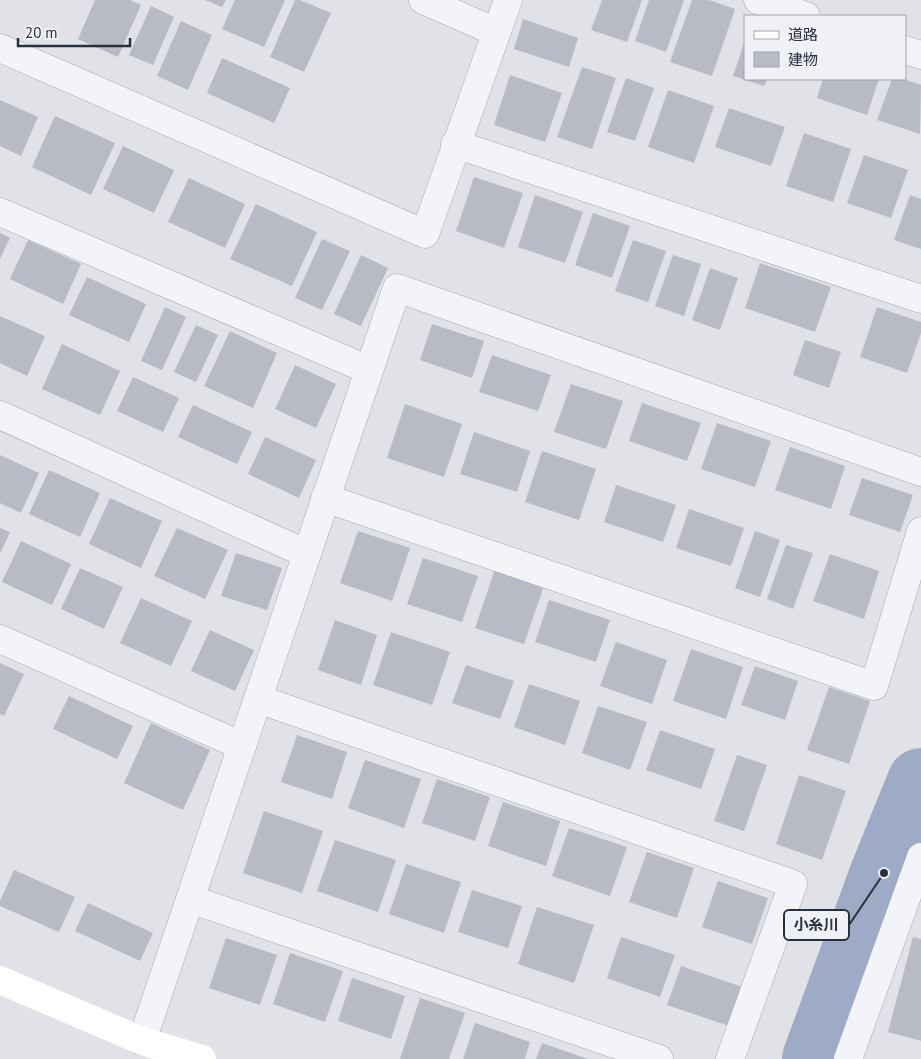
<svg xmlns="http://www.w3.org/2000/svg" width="921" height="1059" font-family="'PT Sans','Noto Sans JP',sans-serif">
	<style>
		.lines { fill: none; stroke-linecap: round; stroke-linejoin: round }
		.river { stroke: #9eabc6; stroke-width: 68 }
		.building { fill: #b8bbc5 }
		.street-casing { stroke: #a6a9b2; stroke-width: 29 }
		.street { stroke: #f3f4f7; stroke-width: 28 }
		.secondary { stroke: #fff; stroke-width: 28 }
		.leader { fill: none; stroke: #2a2f3e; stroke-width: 2 }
		.callout-dot { fill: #2a2f3e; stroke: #f0f1f6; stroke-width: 2 }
		.callout { fill: #f0f1f6; stroke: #2a2f3e; stroke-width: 2 }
		.callout-label { font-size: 15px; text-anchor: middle; font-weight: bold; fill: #2a2f3e }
	</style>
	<rect width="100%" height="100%" fill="#e0e2e8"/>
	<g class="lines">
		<polyline class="river" points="816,1059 884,873 921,782"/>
	</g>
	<g class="building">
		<polygon points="95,0 130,0 141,5 118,57 78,39"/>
		<polygon points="205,0 226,0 222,7"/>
		<polygon points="235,0 285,0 264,47 222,29"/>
		<polygon points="295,0 300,0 331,13 304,72 270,57"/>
		<polygon points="602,0 642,0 627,42 591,30"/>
		<polygon points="649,0 684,0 666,52 635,41"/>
		<polygon points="692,0 709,0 735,9 712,76 670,62"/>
		<polygon points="151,6 174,17 153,65 129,55"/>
		<polygon points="523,19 578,38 569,67 514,49"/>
		<polygon points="181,21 212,35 188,90 157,76"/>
		<polygon points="744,43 745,79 767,79 764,86 733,76"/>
		<polygon points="222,58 290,88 274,123 207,93"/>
		<polygon points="582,67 616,78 592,149 557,137"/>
		<polygon points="510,75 562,93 545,142 494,125"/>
		<polygon points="626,78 654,88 635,141 607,132"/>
		<polygon points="823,79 879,79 867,115 817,98"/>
		<polygon points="892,79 903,79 921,85 920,134 877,120"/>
		<polygon points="668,90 714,106 694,163 648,147"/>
		<polygon points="0,100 38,117 21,156 0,146"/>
		<polygon points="729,108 785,127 771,166 715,147"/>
		<polygon points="55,116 115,143 91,195 32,167"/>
		<polygon points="804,133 851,149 833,202 786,186"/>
		<polygon points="123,146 174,170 154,213 103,189"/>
		<polygon points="864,155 908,170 891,218 847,203"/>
		<polygon points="474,177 523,193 504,248 456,231"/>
		<polygon points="189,178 245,204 225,248 168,222"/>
		<polygon points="535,195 583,212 565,263 518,247"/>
		<polygon points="910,195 921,199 921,249 894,240"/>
		<polygon points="256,204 317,232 292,286 230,259"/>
		<polygon points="593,213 630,226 612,278 575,265"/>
		<polygon points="0,233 10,238 0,259"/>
		<polygon points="322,239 350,251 322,310 295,298"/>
		<polygon points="28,240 81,264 63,304 10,279"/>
		<polygon points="633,240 666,251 648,302 615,291"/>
		<polygon points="361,255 388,268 361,326 334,314"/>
		<polygon points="673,255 701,264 684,316 655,306"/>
		<polygon points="760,263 831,287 815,332 745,308"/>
		<polygon points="710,268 738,278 720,330 692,320"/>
		<polygon points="87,277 146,304 129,342 69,315"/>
		<polygon points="165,307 186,317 162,370 141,361"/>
		<polygon points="877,307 921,322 921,333 907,373 860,357"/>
		<polygon points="0,316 45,336 27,376 0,363"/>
		<polygon points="432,324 484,341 472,378 420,360"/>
		<polygon points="196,325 218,335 196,382 174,372"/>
		<polygon points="230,331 277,353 253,408 204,386"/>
		<polygon points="805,340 841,352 829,388 793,375"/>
		<polygon points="62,344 120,371 100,415 42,389"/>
		<polygon points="492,355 551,375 538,411 479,392"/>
		<polygon points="295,365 336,384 316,428 275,409"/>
		<polygon points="133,377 179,398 163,432 117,411"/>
		<polygon points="571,384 623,401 606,449 554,432"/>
		<polygon points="642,403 701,423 687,461 629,441"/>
		<polygon points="405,404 462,424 444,477 387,458"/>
		<polygon points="193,405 252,432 237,464 178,437"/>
		<polygon points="717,423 771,441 755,487 701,469"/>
		<polygon points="474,432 530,451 517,492 460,474"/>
		<polygon points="265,437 316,460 299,498 248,474"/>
		<polygon points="790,447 845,466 831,509 775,490"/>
		<polygon points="542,451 596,469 579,520 525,502"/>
		<polygon points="0,455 39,473 21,513 0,503"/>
		<polygon points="49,470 100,493 80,537 29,514"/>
		<polygon points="862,478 913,495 900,532 849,515"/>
		<polygon points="616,485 676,505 663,542 604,522"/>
		<polygon points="110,498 162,521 141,568 89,544"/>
		<polygon points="689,509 744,528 731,566 676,548"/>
		<polygon points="0,528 10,532 0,554"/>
		<polygon points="177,528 228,550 205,599 154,576"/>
		<polygon points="358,531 410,548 392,601 340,583"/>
		<polygon points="755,531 780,540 760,597 735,588"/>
		<polygon points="21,541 71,564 52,605 2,582"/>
		<polygon points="786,545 813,553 793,609 767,599"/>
		<polygon points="236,553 282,568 267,610 221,596"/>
		<polygon points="830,554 879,571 864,619 813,601"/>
		<polygon points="423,558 478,576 462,622 407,604"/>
		<polygon points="80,568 123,587 104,629 61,609"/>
		<polygon points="495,569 544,586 524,644 475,628"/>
		<polygon points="141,598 192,621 171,666 120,643"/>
		<polygon points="549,600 610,620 596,662 535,642"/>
		<polygon points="335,620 377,635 361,685 318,670"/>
		<polygon points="210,630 254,650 235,691 191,671"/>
		<polygon points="391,632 450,652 432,705 373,685"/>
		<polygon points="616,642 667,660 652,704 600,686"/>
		<polygon points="691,649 743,667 726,719 673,701"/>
		<polygon points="0,663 24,674 4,716 0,714"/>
		<polygon points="466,665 514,681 500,719 452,703"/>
		<polygon points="755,666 798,681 785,720 741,705"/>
		<polygon points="529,684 580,701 565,745 514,727"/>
		<polygon points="829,687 870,701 849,764 807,750"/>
		<polygon points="69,696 133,726 117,759 53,729"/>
		<polygon points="598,706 647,722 630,770 582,753"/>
		<polygon points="151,723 210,750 183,810 124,783"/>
		<polygon points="660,730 715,749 701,789 646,770"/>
		<polygon points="297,735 347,752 332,799 281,782"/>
		<polygon points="737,755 767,765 744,831 714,821"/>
		<polygon points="365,760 421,779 404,828 348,808"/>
		<polygon points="799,775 846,791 822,860 776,844"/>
		<polygon points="437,779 490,797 475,841 422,823"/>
		<polygon points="503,802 560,821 546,866 488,846"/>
		<polygon points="264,811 323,831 302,893 243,873"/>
		<polygon points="569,828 627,847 610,896 552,876"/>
		<polygon points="335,840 396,860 378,912 317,891"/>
		<polygon points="647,852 694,868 677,918 629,902"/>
		<polygon points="406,864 461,882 444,933 389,914"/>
		<polygon points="14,870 75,897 59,932 0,906 0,901"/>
		<polygon points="718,881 768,898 752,944 702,927"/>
		<polygon points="472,890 522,906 508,948 458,932"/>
		<polygon points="88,903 153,933 140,961 75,931"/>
		<polygon points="537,907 594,925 574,983 518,964"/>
		<polygon points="621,937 675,955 660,997 607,978"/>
		<polygon points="913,937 921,939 921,1041 888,1032"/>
		<polygon points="226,938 277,955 260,1005 209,988"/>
		<polygon points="290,953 343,971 325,1022 273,1004"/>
		<polygon points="681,966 748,989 735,1028 667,1005"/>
		<polygon points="352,978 405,996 391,1039 338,1021"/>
		<polygon points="420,998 465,1013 449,1059 400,1059"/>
		<polygon points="475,1023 530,1042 525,1059 463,1059"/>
		<polygon points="542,1043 588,1059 536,1059"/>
	</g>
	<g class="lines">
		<g class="street-casing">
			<g id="street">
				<polyline points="423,0 496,32"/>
				<polyline points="758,0 806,16"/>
				<polyline points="0,48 425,234 508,0"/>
				<polyline points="905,50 921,55"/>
				<polyline points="455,144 921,299"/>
				<polyline points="0,212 369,370"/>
				<polyline points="0,415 307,554"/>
				<polyline points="325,498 874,686 921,531"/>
				<polyline points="0,639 242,746"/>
				<polyline points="258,699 793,884 730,1059"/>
				<polyline points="190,899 659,1059"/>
				<polyline points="142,1041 397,288 921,472"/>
				<polyline points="848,1059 921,857"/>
			</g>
		</g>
		<use href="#street" class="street"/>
		<polyline class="secondary" points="0,980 142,1041 202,1059"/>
	</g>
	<path class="leader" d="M884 873L849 925"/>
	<circle class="callout-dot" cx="884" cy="873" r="5"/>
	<rect class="callout" x="784" y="910" width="65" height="30" rx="5"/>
	<g class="callout-label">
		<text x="816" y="930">小糸川</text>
	</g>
	<rect x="744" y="15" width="162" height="65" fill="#f0f1f6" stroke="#a1a3ac"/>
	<rect x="754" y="31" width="25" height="8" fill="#ffffff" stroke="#a1a3ac"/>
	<text x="788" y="40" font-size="15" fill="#2a2f3e">道路</text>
	<rect x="754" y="52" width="25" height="15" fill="#b8bbc5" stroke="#a1a3ac"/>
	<text x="788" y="65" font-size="15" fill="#2a2f3e">建物</text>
	<path d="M18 38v8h112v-8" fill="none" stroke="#2a2f3e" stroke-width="2.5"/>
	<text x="25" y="38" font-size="15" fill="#2a2f3e" stroke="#f0f1f6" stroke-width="4" paint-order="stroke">20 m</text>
</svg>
